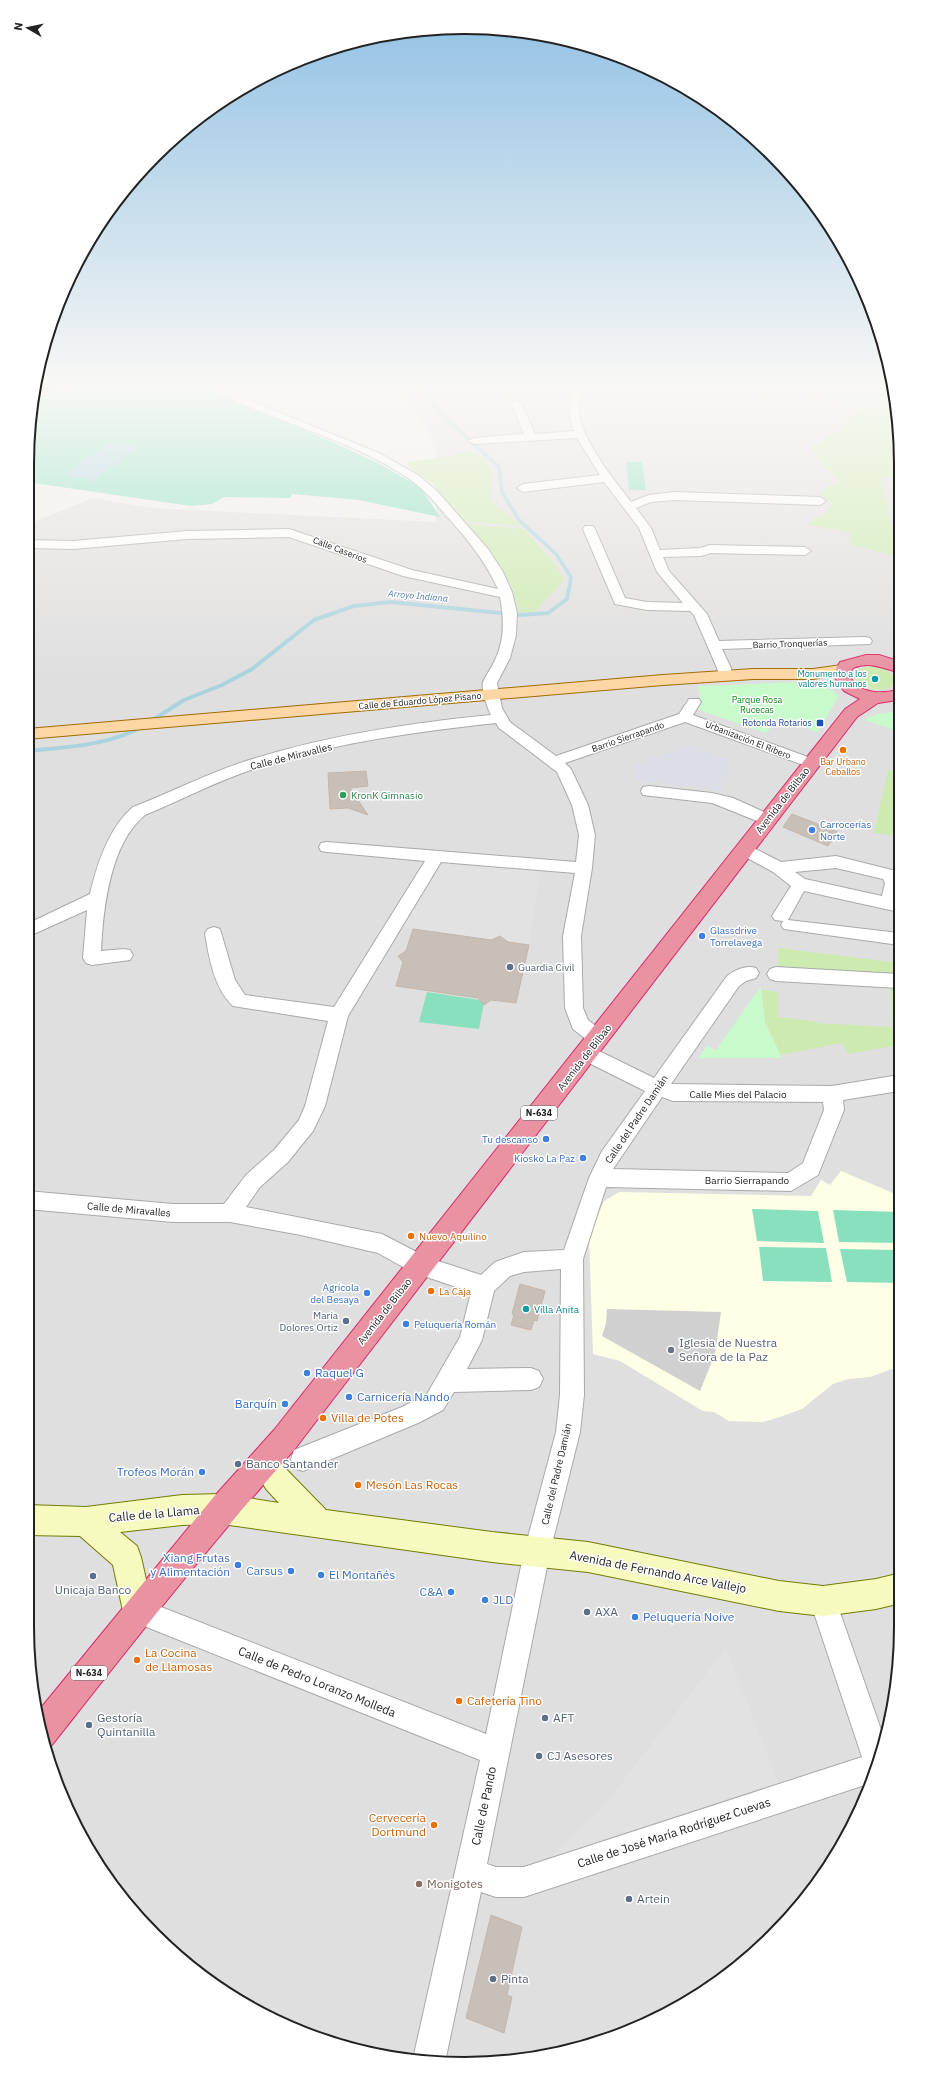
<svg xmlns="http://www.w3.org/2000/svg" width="928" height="2091" font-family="'IBM Plex Sans',sans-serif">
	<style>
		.residential { fill: #e0dfdf }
		.education { fill: #ffffe5 }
		.religious { fill: #d0d0d0 }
		.grass { fill: #cdebb0 }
		.park { fill: #c8facc }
		.pitch { fill: #88e0be }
		.parking { fill: #e2e2e2 }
		.plaza { fill: #dddde8 }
		.water { fill: #aad3df }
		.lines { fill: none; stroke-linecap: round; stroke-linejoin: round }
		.stream-far1 { stroke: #aad3df; stroke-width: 3.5 }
		.stream { stroke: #aad3df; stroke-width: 4 }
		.building { fill: #c7bfb8; stroke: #c4b6ab }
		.street-casing { stroke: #a9a9a9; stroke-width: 2 }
		.secondary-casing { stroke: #707d05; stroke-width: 2 }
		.primary-casing { stroke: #a06b00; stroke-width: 2 }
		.highway-casing { stroke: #dc2a67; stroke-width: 2 }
		.street { fill: #fff; fill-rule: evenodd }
		.secondary { fill: #f7fabf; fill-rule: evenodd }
		.primary { fill: #fcd6a4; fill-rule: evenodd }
		.highway { fill: #e892a2; fill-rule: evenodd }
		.culture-dot { fill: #0f9aa8; stroke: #fff; stroke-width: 1.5 }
		.transit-dot { fill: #1a4fb4; stroke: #fff; stroke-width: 1.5 }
		.food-dot { fill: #e8710a; stroke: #fff; stroke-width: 1.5 }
		.leisure-dot { fill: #2e9e5b; stroke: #fff; stroke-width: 1.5 }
		.shop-dot { fill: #3f7fe0; stroke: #fff; stroke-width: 1.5 }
		.service-dot { fill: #5c6f8a; stroke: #fff; stroke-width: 1.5 }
		.worship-dot { fill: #6b7280; stroke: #fff; stroke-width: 1.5 }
		.education-dot { fill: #8d6e63; stroke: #fff; stroke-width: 1.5 }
		.labels { text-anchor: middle; stroke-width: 3; stroke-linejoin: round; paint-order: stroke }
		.far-street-label { font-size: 9px; fill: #222; stroke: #fff }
		.far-water-label { font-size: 9px; font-style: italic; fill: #4a7aab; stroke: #fff }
		.far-culture-label { font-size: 9px; fill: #0d838f; stroke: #fff; text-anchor: end }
		.far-park-label { font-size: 9px; fill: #0c8416; stroke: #fff }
		.far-transit-label { font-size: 9px; fill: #164399; stroke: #fff; text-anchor: end }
		.far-food-label { font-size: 9px; fill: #c56008; stroke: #fff }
		.shield { fill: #fff; stroke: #646464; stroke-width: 1 }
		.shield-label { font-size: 9px; font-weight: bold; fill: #222 }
		.street-label { font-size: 10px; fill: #222; stroke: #fff }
		.leisure-label { font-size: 10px; fill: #27864d; stroke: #fff; text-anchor: start }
		.shop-label { font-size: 10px; fill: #366cbe; stroke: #fff; text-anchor: start }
		.service-label { font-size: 10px; fill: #4e5e75; stroke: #fff; text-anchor: start }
		.food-label { font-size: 10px; fill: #c56008; stroke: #fff; text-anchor: start }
		.culture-label { font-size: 10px; fill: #0d838f; stroke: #fff; text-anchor: start }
		.near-worship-label { font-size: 12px; fill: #5b616d; stroke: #fff; text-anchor: start }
		.near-shop-label { font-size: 12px; fill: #366cbe; stroke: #fff; text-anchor: start }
		.near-food-label { font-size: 12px; fill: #c56008; stroke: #fff; text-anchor: start }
		.near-service-label { font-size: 12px; fill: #4e5e75; stroke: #fff; text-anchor: start }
		.near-street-label { font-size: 12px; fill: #222; stroke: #fff }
		.near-education-label { font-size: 12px; fill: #785e54; stroke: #fff; text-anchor: start }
		.rim { fill: none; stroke: #222; stroke-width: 2 }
	</style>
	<rect width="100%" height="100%" fill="#f2efe9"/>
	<polygon class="residential" points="402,385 891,385 897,407 901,1627 893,1712 878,1768 843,1845 793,1915 730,1974 682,2006 605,2041 549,2056 464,2064 379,2056 323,2041 246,2006 198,1974 135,1915 85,1845 50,1768 35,1712 27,1627 27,525 93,498 152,508 436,522 436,445"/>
	<polygon class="education" points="841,1171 900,1196 900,1366 870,1377 848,1379 833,1384 802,1409 780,1417 763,1422 729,1421 714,1412 703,1411 620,1361 593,1354 589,1237 604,1201 619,1192 811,1196 821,1180 830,1185"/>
	<polygon class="religious" points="607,1309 721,1312 715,1354 700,1391 602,1336 606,1323"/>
	<g class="grass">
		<polygon points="778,385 891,385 897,407 897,477 881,477 898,557 850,544 850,532 808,525 809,522 827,512 833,504 821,495 823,490 838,482 837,477 833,475 834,473 825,469 811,447 845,426 849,417 862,410 824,396"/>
		<path d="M 470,451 C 487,456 495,468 492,486 C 491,492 489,496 491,502 L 522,526 L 463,521 L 433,484 L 410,468 L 407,462 L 447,457 Z"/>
		<polygon points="466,524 524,529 555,564 564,580 534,612 519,612 512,587"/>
		<path d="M 865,667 C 876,666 890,668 895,680 C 892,698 848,689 855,671 Z"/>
		<polygon points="888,770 898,772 899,836 874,833"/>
		<polygon points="778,948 899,963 899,974 778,968"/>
		<polygon points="890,988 899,989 899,1045 848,1054 842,1043 780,1055 765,1022 761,990 778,992 778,1017 815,1021 816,1023 893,1027"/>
	</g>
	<g class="park">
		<path d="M 801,682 L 803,684 C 818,684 827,685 839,696 L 817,732 L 778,718 L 766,733 L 696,709 L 700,698 L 698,686 Z"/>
		<path d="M 898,712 L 898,731 L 865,720 C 875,713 885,713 898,712 Z"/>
		<polygon points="761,986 765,1022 782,1058 698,1058 707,1046 716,1050"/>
	</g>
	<g class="pitch">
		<polygon points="97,385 211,385 221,395 337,444 380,464 420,487 440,517 359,500 292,494 290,498 224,497 212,504 191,506 27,482 34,396"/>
		<polygon points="626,462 642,462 646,490 629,490"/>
		<polygon points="427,992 480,1000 484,1003 479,1029 419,1022"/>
		<polygon points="752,1209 818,1211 824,1243 757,1241"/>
		<polygon points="833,1210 900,1212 900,1243 839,1242"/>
		<polygon points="759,1247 826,1248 832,1282 763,1281"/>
		<polygon points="840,1249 900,1250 900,1283 847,1282"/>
	</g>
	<g class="parking">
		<polygon points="446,861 541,866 529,945 400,926 434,871"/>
		<polygon points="726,1648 781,1789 559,1860 554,1853 603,1807"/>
	</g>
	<polygon class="plaza" points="692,746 729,760 722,790 634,780 638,763"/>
	<polygon class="water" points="113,441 140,447 92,481 64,474"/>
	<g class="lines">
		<polyline class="stream-far1" points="429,385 425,391 441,414 499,467 502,492 519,520 556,554 571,577 569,589"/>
		<g class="stream">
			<polyline points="151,721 184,700 222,685 252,669 314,620 354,606 391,602 520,615 548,613 567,599 569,588"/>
			<path d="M 27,751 C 68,747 107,746 144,726"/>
		</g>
	</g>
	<g class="building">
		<polygon points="366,771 368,786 350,788 368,815 348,808 330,809 328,773"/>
		<polygon points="792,814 838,832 828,846 783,827"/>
		<polygon points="413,929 491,940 500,936 508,942 529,945 516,1003 491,1000 484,1005 478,998 396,986 403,962 398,956 406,951"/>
		<polygon points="520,1284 545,1291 537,1321 534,1320 531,1330 511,1325 514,1315 512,1314"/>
		<polygon points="491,1915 522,1927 507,1995 512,1997 504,2033 466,2018"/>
	</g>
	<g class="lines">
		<g class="street-casing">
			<g id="street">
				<path d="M 214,385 L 225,385 L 249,400 L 379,453 L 418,475 L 437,491 L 488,549 L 503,572 L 512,592 L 517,613 L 516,635 L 510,658 L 497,683 L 502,708 L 510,722 L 556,756 L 679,714 L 689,699 L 699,699 L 701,702 L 693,715 L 816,760 L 819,763 L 816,766 L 806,766 L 685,722 L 565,763 L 571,769 L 588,805 L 595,835 L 592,868 L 581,936 L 583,1008 L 588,1020 L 605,1033 L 607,1038 L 605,1043 L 598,1045 L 591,1043 L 573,1029 L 565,1008 L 563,936 L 575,873 L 441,862 L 348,1016 L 325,1106 L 313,1131 L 288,1162 L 260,1187 L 246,1207 L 382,1234 L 426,1257 L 481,1275 L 495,1262 L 524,1252 L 564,1250 L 589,1178 L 602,1151 L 645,1091 L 579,1058 L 576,1053 L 579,1048 L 586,1046 L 593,1048 L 654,1078 L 727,976 C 735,970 746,965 756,968 L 759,973 L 756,978 L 746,981 L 739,986 L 671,1084 L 832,1086 L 899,1075 L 899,1091 L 843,1100 L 844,1110 L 818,1175 L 791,1191 L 606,1187 L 583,1259 L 584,1395 L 580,1432 L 550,1552 L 487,1864 L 496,1867 L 524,1867 L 862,1757 L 810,1601 L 814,1592 L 823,1588 L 832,1592 L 836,1601 L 885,1741 L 878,1768 L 871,1783 L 524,1897 L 496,1897 L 481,1892 L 445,2062 L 413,2059 L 480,1760 L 129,1620 L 125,1611 L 129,1602 L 138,1598 L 486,1734 L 524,1552 L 556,1432 L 560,1395 L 561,1269 L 524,1272 L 510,1276 L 494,1291 L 482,1340 L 467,1369 L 531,1368 L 539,1371 L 543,1379 L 539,1387 L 531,1390 L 454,1392 L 443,1410 L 418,1423 L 303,1471 L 294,1468 L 291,1459 L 294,1450 L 402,1407 L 427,1394 L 460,1337 L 471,1292 L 412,1272 L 378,1253 L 301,1235 L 230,1222 L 173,1222 L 27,1209 L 27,1191 L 173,1204 L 224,1204 L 246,1175 L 274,1150 L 299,1120 L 305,1106 L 328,1021 L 233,1006 C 214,988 209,958 205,933 L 208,929 L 214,927 L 220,929 L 235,980 L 245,995 L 334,1007 L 425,861 L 327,852 L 321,851 L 319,847 L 321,843 L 327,842 L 576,862 L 579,835 L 572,805 L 557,772 L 499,728 L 496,723 C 414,732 332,743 254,769 C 217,781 181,800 145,815 C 110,843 103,909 101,951 L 124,949 L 130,950 L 133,955 L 130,960 L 92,965 L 86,963 L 83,958 L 87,910 L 27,937 L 27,924 L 90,894 C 97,864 109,827 133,807 C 170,793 206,774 243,762 C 323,736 408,723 491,715 C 487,707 481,690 483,682 C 486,675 492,667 495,660 C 505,640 504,618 500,597 L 403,576 L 289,537 L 187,539 L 73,549 L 27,548 L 27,540 L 73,541 L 187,531 L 289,529 L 412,570 L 498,589 C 486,563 470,542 451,521 C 440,509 429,494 416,484 C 371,449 294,426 241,404 L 226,396 ZM 662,1097 L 673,1101 L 823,1102 L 824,1110 L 803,1163 L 788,1173 L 613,1169 Z"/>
				<path d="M 578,385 L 588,385 C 585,391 580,398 579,405 C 575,433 615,481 631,502 L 649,495 L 674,492 L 820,497 L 826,501 L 820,505 L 674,500 L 651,502 L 636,508 L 651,528 L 660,550 L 700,548 L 710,545 L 805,547 L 811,551 L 805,555 L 711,553 L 701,556 L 663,557 L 669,571 L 707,614 L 719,641 L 865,637 L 870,638 L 872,641 L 870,644 L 722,649 L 731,668 L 732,676 L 730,679 L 720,679 L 717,668 L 694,615 L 690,611 L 647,610 L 615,604 L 583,529 L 585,526 L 593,526 L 595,529 L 625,598 L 647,602 L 683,603 L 657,572 L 639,528 L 604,482 L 523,492 L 517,488 L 523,484 L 600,475 L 577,438 L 474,444 L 468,441 L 474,438 L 524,434 L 511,403 L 516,400 L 521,403 L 535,434 L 574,431 C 567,410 568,405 578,385 Z"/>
				<polygon points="649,786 712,793 733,798 773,816 775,820 773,824 767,825 712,803 643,795 641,791 643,787"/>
				<path d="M 744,843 L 781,862 L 836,856 L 896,871 L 899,876 L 899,912 L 804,891 L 788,920 L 899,933 L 899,945 L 784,929 L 781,925 L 783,921 L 775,920 L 772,916 L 791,886 L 773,872 L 738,853 L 736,849 L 738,845 ZM 836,868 L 883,879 L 885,883 L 882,896 L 805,879 L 795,872 Z"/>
				<polygon points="776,967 899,974 899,988 776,981 770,979 767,974 770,969"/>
			</g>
		</g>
		<g class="secondary-casing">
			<polygon id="secondary" points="265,1448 275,1452 286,1469 326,1510 492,1532 588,1542 779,1581 823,1586 876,1579 901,1573 901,1603 876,1609 823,1616 779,1611 588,1572 492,1562 222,1524 182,1525 120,1532 137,1546 141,1557 153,1611 149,1622 138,1626 127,1622 123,1611 113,1565 80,1536 27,1535 27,1505 86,1507 182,1495 222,1494 279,1503 266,1489 251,1462 255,1452"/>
		</g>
		<g class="primary-casing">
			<polygon id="primary" points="842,665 848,667 850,670 848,673 813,679 753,679 663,685 27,739 27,729 663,675 753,669 813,669"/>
		</g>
		<g class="highway-casing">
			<g id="highway">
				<polygon points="35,385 66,385 60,389 34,393"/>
				<path d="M 866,655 L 879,655 L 898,661 L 898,672 C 881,668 870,661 853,668 L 849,675 C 858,694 880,694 898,690 L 898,700 L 878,703 L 857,717 L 294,1450 C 209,1545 131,1645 52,1745 L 45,1749 L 36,1714 L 212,1499 L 274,1430 L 845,709 L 860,699 L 844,691 L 833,675 L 840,662 Z"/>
			</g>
		</g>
		<use href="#street" class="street"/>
		<use href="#secondary" class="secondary"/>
		<use href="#primary" class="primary"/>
		<use href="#highway" class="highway"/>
	</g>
	<linearGradient id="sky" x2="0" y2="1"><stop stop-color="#8fc0e4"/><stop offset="0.57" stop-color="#f9f8f5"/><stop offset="1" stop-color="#f9f8f5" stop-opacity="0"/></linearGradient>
	<rect width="928" height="677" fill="url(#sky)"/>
	<g class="culture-dot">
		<circle cx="875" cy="679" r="4"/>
		<circle cx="526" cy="1309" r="4"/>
	</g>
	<rect class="transit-dot" x="816" y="719" width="8" height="8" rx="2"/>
	<g class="food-dot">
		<circle cx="843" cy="750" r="4"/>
		<circle cx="411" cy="1236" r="4"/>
		<circle cx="431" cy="1291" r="4"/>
		<circle cx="323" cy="1418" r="4"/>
		<circle cx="358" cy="1485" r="4"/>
		<circle cx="137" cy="1660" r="4"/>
		<circle cx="459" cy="1701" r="4"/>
		<circle cx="434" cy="1825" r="4"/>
	</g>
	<circle class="leisure-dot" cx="343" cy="795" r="4"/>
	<g class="shop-dot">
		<circle cx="812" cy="830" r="4"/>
		<circle cx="702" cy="936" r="4"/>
		<circle cx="546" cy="1139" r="4"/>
		<circle cx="583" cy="1158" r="4"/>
		<circle cx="367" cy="1293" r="4"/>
		<circle cx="406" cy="1324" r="4"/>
		<circle cx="307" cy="1373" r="4"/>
		<circle cx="349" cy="1397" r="4"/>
		<circle cx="285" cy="1404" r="4"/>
		<circle cx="202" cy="1472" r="4"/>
		<circle cx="238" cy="1565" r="4"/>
		<circle cx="291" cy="1571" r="4"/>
		<circle cx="321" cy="1575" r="4"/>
		<circle cx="451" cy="1592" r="4"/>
		<circle cx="485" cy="1600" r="4"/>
		<circle cx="635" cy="1617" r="4"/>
	</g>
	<g class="service-dot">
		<circle cx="510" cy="967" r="4"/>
		<circle cx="346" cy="1321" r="4"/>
		<circle cx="238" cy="1464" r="4"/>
		<circle cx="93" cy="1576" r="4"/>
		<circle cx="587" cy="1612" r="4"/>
		<circle cx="545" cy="1718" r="4"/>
		<circle cx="89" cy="1725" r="4"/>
		<circle cx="539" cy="1756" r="4"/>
		<circle cx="629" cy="1899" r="4"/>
		<circle cx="493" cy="1979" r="4"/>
	</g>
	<circle class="worship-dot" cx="671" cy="1350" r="4"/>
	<circle class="education-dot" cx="419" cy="1884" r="4"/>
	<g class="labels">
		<g class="far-street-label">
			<text transform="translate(340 550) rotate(21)" y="3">Calle Caserios</text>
			<text transform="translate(790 644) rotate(-2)" y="3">Barrio Tronquerías</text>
			<text transform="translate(420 701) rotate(-5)" y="3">Calle de Eduardo López Pisano</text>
			<text transform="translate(628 737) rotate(-19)" y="3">Barrio Sierrapando</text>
			<text transform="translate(748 740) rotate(21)" y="3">Urbanización El Ribero</text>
		</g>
		<g class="far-water-label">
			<text transform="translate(418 596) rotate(5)" y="3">Arroyo Indiana</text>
		</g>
		<g class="far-culture-label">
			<text x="867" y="677">Monumento a los<tspan x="867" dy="10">valores humanos</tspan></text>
		</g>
		<g class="far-park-label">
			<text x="757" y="703">Parque Rosa<tspan x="757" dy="10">Rucecas</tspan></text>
		</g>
		<g class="far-transit-label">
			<text x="812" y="726">Rotonda Rotarios</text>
		</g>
		<g class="far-food-label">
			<text x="843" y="765">Bar Urbano<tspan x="843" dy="10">Ceballos</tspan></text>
		</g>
		<g class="shield">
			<rect x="521" y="1106" width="36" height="14" rx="3"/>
			<rect x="71" y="1666" width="36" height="14" rx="3"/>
		</g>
		<g class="shield-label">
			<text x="539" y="1116">N-634</text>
			<text x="89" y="1676">N-634</text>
		</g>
		<g class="street-label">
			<text transform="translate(291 756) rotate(-14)" y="4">Calle de Miravalles</text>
			<text transform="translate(782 800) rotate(-52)" y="4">Avenida de Bilbao</text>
			<text transform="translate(584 1057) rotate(-52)" y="4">Avenida de Bilbao</text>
			<text x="738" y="1098">Calle Mies del Palacio</text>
			<text transform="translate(636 1119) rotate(-56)" y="4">Calle del Padre Damián</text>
			<text x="747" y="1184">Barrio Sierrapando</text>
			<text transform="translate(129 1209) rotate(5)" y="4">Calle de Miravalles</text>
			<text transform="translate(384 1311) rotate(-52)" y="4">Avenida de Bilbao</text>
			<text transform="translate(556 1474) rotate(-77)" y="4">Calle del Padre Damián</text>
		</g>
		<g class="leisure-label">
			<text x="351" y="799">KronK Gimnasio</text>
		</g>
		<g class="shop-label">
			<text x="820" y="828">Carrocerías<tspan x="820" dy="12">Norte</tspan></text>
			<text x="710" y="934">Glassdrive<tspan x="710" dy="12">Torrelavega</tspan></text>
			<text x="538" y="1143" text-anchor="end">Tu descanso</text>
			<text x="575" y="1162" text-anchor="end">Kiosko La Paz</text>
			<text x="359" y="1291" text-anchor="end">Agrícola<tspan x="359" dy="12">del Besaya</tspan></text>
			<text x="414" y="1328">Peluquería Román</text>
		</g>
		<g class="service-label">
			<text x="518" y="971">Guardia Civil</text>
			<text x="338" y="1319" text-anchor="end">María<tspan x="338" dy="12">Dolores Ortiz</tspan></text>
		</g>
		<g class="food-label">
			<text x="419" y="1240">Nuevo Aquilino</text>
			<text x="439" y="1295">La Caja</text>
		</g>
		<g class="culture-label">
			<text x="534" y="1313">Villa Anita</text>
		</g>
		<g class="near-worship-label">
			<text x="679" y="1347">Iglesia de Nuestra<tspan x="679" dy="14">Señora de la Paz</tspan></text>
		</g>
		<g class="near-shop-label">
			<text x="315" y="1377">Raquel G</text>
			<text x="357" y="1401">Carnicería Nando</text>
			<text x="277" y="1408" text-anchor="end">Barquín</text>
			<text x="194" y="1476" text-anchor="end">Trofeos Morán</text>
			<text x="230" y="1562" text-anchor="end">Xiang Frutas<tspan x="230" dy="14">y Alimentación</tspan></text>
			<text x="283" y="1575" text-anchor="end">Carsus</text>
			<text x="329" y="1579">El Montañés</text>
			<text x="443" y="1596" text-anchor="end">C&amp;A</text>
			<text x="493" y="1604">JLD</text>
			<text x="643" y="1621">Peluquería Noive</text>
		</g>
		<g class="near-food-label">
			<text x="331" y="1422">Villa de Potes</text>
			<text x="366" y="1489">Mesón Las Rocas</text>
			<text x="145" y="1657">La Cocina<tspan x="145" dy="14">de Llamosas</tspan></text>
			<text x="467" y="1705">Cafetería Tino</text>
			<text x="426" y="1822" text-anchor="end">Cervecería<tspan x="426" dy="14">Dortmund</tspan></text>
		</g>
		<g class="near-service-label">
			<text x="246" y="1468">Banco Santander</text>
			<text x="93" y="1594" text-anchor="middle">Unicaja Banco</text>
			<text x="595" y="1616">AXA</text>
			<text x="97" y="1722">Gestoría<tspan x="97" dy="14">Quintanilla</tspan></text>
			<text x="553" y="1722">AFT</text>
			<text x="547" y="1760">CJ Asesores</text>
			<text x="637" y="1903">Artein</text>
			<text x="501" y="1983">Pinta</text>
		</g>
		<g class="near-street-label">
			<text transform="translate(154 1514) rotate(-5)" y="4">Calle de la Llama</text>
			<text transform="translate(658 1572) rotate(11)" y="4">Avenida de Fernando Arce Vallejo</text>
			<text transform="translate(317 1682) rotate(22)" y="4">Calle de Pedro Loranzo Molleda</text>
			<text transform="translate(484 1806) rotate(-78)" y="4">Calle de Pando</text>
			<text transform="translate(674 1833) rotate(-18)" y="4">Calle de José María Rodríguez Cuevas</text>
		</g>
		<g class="near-education-label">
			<text x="427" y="1888">Monigotes</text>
		</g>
	</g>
	<path d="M0 0H928V2091H0ZM464 34H464A430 430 0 0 1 894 464V1627A430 430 0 0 1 464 2057H464A430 430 0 0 1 34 1627V464A430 430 0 0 1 464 34Z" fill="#fff" fill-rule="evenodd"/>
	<path class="rim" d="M464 34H464A430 430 0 0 1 894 464V1627A430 430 0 0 1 464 2057H464A430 430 0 0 1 34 1627V464A430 430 0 0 1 464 34Z"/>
	<g transform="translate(28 28) rotate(279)" stroke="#ffffff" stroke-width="3" paint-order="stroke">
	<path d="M0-3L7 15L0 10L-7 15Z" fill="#222222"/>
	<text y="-6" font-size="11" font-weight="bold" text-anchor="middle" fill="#222222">N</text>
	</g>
</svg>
